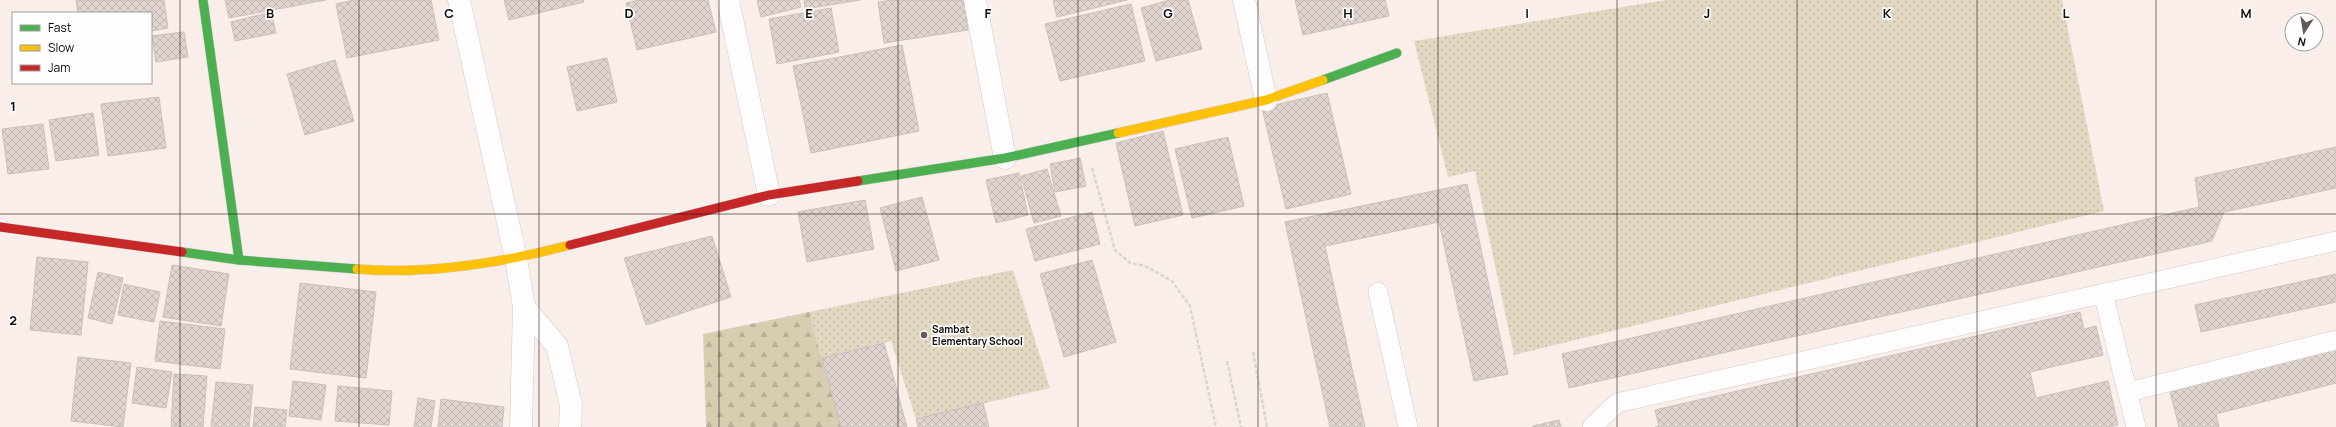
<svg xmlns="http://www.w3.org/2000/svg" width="2336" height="427" font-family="Manrope,sans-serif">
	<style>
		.green { fill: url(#green-dots) }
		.forest { fill: url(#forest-firs) }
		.building { fill: url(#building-cross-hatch); stroke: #c8c0bd }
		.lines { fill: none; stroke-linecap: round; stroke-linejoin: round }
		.lane-casing { stroke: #d4ccc8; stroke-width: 20 }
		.street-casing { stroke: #d4ccc8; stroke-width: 23 }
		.fast-casing { stroke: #d4ccc8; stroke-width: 10 }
		.slow-casing { stroke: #d4ccc8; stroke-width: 10 }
		.jam-casing { stroke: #d4ccc8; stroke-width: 10 }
		.path { stroke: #d8d5d4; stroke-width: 2.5; stroke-dasharray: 4 2; stroke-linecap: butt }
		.lane { stroke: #fefcfc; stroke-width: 19 }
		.street { stroke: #fefcfc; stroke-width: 22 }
		.fast { stroke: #4caf50; stroke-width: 9 }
		.slow { stroke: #ffc107; stroke-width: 9 }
		.jam { stroke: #c62828; stroke-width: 9 }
		.grid { fill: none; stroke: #100b08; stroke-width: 1; stroke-opacity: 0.55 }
		.poi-dot { fill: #625a57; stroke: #fefefe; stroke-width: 1.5 }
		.labels { text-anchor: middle; stroke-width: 3.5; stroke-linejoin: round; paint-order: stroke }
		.poi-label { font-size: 10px; font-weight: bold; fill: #100b08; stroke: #fefefe; text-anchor: start }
		.grid-label { font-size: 13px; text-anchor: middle; font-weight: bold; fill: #100b08; stroke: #fefefe; stroke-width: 3.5; stroke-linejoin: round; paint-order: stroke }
	</style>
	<defs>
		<pattern id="green-dots" width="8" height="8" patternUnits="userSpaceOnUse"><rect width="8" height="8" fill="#e2d8c1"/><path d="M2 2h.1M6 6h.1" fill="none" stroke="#c1b8a4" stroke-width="1.8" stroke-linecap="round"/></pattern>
		<pattern id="forest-firs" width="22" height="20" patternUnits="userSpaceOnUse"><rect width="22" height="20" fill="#d9cdb1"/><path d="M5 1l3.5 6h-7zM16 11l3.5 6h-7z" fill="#b9af97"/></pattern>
		<pattern id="building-cross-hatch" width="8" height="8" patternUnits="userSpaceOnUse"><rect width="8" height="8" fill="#e0d4d0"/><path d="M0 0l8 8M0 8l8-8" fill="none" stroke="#bfb5b1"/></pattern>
	</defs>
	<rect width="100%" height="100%" fill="#f9eee9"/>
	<g class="green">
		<polygon points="1666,0 2062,0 2104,211 1514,355 1475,171 1448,177 1414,41"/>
		<polygon points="1013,270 1050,388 916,419 891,341 822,358 809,312"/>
	</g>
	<polygon class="forest" points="809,312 841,427 706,427 703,334"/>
	<g class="building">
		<polygon points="76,0 164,0 168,28 151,31 151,13 78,13"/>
		<polygon points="225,0 326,0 229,18"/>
		<polygon points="354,0 431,0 439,40 347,58 336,4"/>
		<polygon points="504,0 583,0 584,2 509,20"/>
		<polygon points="639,0 708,0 716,32 637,50 626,3"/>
		<polygon points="757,0 799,0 801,7 761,17"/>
		<polygon points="804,0 860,0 805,9"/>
		<polygon points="893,0 964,0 968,30 884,43 878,2"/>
		<polygon points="1053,0 1127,0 1057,17"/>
		<polygon points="1170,0 1188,0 1202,49 1156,61 1141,8"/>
		<polygon points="1295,0 1385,0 1389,16 1303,35"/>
		<polygon points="1131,4 1145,61 1060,81 1045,24"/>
		<polygon points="831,8 839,52 777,64 769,19"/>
		<polygon points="271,12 276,33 235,41 231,22"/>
		<polygon points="184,32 188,57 156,62 152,36"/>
		<polygon points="902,45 919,131 811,153 793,66"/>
		<polygon points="607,58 617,102 577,111 567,67"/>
		<polygon points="335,60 354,121 305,135 287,74"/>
		<polygon points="1327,93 1351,194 1286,209 1262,108"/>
		<polygon points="159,97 166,148 108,156 101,104"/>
		<polygon points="93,113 99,155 56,161 49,120"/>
		<polygon points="43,124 49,169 8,174 2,129"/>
		<polygon points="1163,131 1183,215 1135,226 1116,143"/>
		<polygon points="1228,137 1244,206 1192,218 1175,149"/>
		<polygon points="2336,147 2336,188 2224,212 2212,241 1569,388 1562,354 2199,207 2195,178"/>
		<polygon points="1080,158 1086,186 1055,192 1050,164"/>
		<polygon points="1047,169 1061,216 1034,223 1021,176"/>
		<polygon points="1019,173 1028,215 996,223 986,180"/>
		<polygon points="1467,184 1508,374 1474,381 1439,222 1325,246 1365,427 1330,427 1285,222"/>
		<polygon points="922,197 939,260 896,271 880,208"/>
		<polygon points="865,200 874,249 807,262 798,212"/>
		<polygon points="1092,212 1100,244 1035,261 1026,229"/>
		<polygon points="712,236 731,297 646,325 624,258"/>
		<polygon points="37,257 88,262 81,335 30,330"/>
		<polygon points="1092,260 1116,342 1064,357 1040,274"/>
		<polygon points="172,265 229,274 221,326 163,317"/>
		<polygon points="98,272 123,278 112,324 88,318"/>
		<polygon points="2336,274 2336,302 2201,332 2195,305"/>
		<polygon points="300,283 376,292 366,378 290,369"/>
		<polygon points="124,284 160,292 154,322 118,315"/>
		<polygon points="2080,312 2084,329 2096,326 2103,355 2030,372 2036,398 2108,381 2118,425 2109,427 1655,427 1659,426 1655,410"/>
		<polygon points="160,321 225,329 220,369 155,361"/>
		<polygon points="884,343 907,427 841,427 822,358"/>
		<polygon points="2336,349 2336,383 2216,414 2219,427 2179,427 2170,392"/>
		<polygon points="78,357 131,363 123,427 71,421"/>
		<polygon points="137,367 172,372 166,408 132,403"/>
		<polygon points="174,374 207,376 203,427 171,427"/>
		<polygon points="293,381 326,385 321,420 289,416"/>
		<polygon points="216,382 253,385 249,427 211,427"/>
		<polygon points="338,386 392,391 389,425 335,421"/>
		<polygon points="418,398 435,401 431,427 414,427"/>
		<polygon points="441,399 504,407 502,427 438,427"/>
		<polygon points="983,403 989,427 918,427 916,419"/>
		<polygon points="255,407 287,410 285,427 253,427"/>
		<polygon points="1559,420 1561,427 1533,427 1533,426"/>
	</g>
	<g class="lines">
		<g class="lane-casing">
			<g id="lane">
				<polyline points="1378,292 1408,427"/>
				<polyline points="2103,293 2136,427"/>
				<polyline points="2128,392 2336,340"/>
				<polyline points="1592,427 1617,403 2336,241"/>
			</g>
		</g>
		<g class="street-casing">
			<g id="street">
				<polyline points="459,0 516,259 524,307 521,427"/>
				<polyline points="728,0 769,195"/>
				<polyline points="975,0 1005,158"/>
				<polyline points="1244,0 1266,100"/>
				<polyline points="524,307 557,346 571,405 570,427"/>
			</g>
		</g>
		<g class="fast-casing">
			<g id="fast">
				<polyline points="203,0 239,260"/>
				<polyline points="1323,80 1397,53"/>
				<polyline points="858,181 1005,158 1118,133"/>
				<polyline points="182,252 239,260 357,269"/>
			</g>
		</g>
		<g class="slow-casing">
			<g id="slow">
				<polyline points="1118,133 1266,100 1323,80"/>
				<path d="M 357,269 C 428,275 501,263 570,245"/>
			</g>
		</g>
		<g class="jam-casing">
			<g id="jam">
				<polyline points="0,227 182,252"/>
				<polyline points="570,245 769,195 858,181"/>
			</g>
		</g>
		<g class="path">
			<polyline points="1092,168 1115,250 1130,263 1145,266 1172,281 1190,306 1216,427"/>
			<polyline points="1253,352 1267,427"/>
			<polyline points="1227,361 1241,427"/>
		</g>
		<use href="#lane" class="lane"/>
		<use href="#street" class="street"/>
		<use href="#fast" class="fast"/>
		<use href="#slow" class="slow"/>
		<use href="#jam" class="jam"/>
	</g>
	<path class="grid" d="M 180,0 L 180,427M 359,0 L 359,427M 539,0 L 539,427M 719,0 L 719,427M 898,0 L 898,427M 1078,0 L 1078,427M 1258,0 L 1258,427M 1438,0 L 1438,427M 1617,0 L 1617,427M 1797,0 L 1797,427M 1977,0 L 1977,427M 2156,0 L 2156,427M 0,214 L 2336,214"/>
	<circle class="poi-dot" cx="924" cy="335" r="4"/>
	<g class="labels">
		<g class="poi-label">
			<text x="932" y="333">Sambat<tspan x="932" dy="12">Elementary School</tspan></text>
		</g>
	</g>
	<g class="grid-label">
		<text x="270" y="18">B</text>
		<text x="449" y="18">C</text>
		<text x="629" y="18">D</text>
		<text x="809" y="18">E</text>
		<text x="988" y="18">F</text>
		<text x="1168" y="18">G</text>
		<text x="1348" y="18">H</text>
		<text x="1527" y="18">I</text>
		<text x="1707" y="18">J</text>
		<text x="1887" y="18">K</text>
		<text x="2066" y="18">L</text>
		<text x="2246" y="18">M</text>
		<text x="13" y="111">1</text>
		<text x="13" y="325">2</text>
	</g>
	<rect x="12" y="12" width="140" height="72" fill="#fefefe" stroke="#9f9d9c"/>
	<rect x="20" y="25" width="20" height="6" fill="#4caf50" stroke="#9f9d9c"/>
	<text x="48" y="32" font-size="12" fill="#100b08">Fast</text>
	<rect x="20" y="45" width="20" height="6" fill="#ffc107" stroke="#9f9d9c"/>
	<text x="48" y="52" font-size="12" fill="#100b08">Slow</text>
	<rect x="20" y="65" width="20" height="6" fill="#c62828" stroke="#9f9d9c"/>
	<text x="48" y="72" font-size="12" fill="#100b08">Jam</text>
	<g transform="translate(2304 32) rotate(192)"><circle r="19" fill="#fefefe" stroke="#9f9d9c"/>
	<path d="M0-3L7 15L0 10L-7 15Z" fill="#625a57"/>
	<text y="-6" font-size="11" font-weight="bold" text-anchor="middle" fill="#100b08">N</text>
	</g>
</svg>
